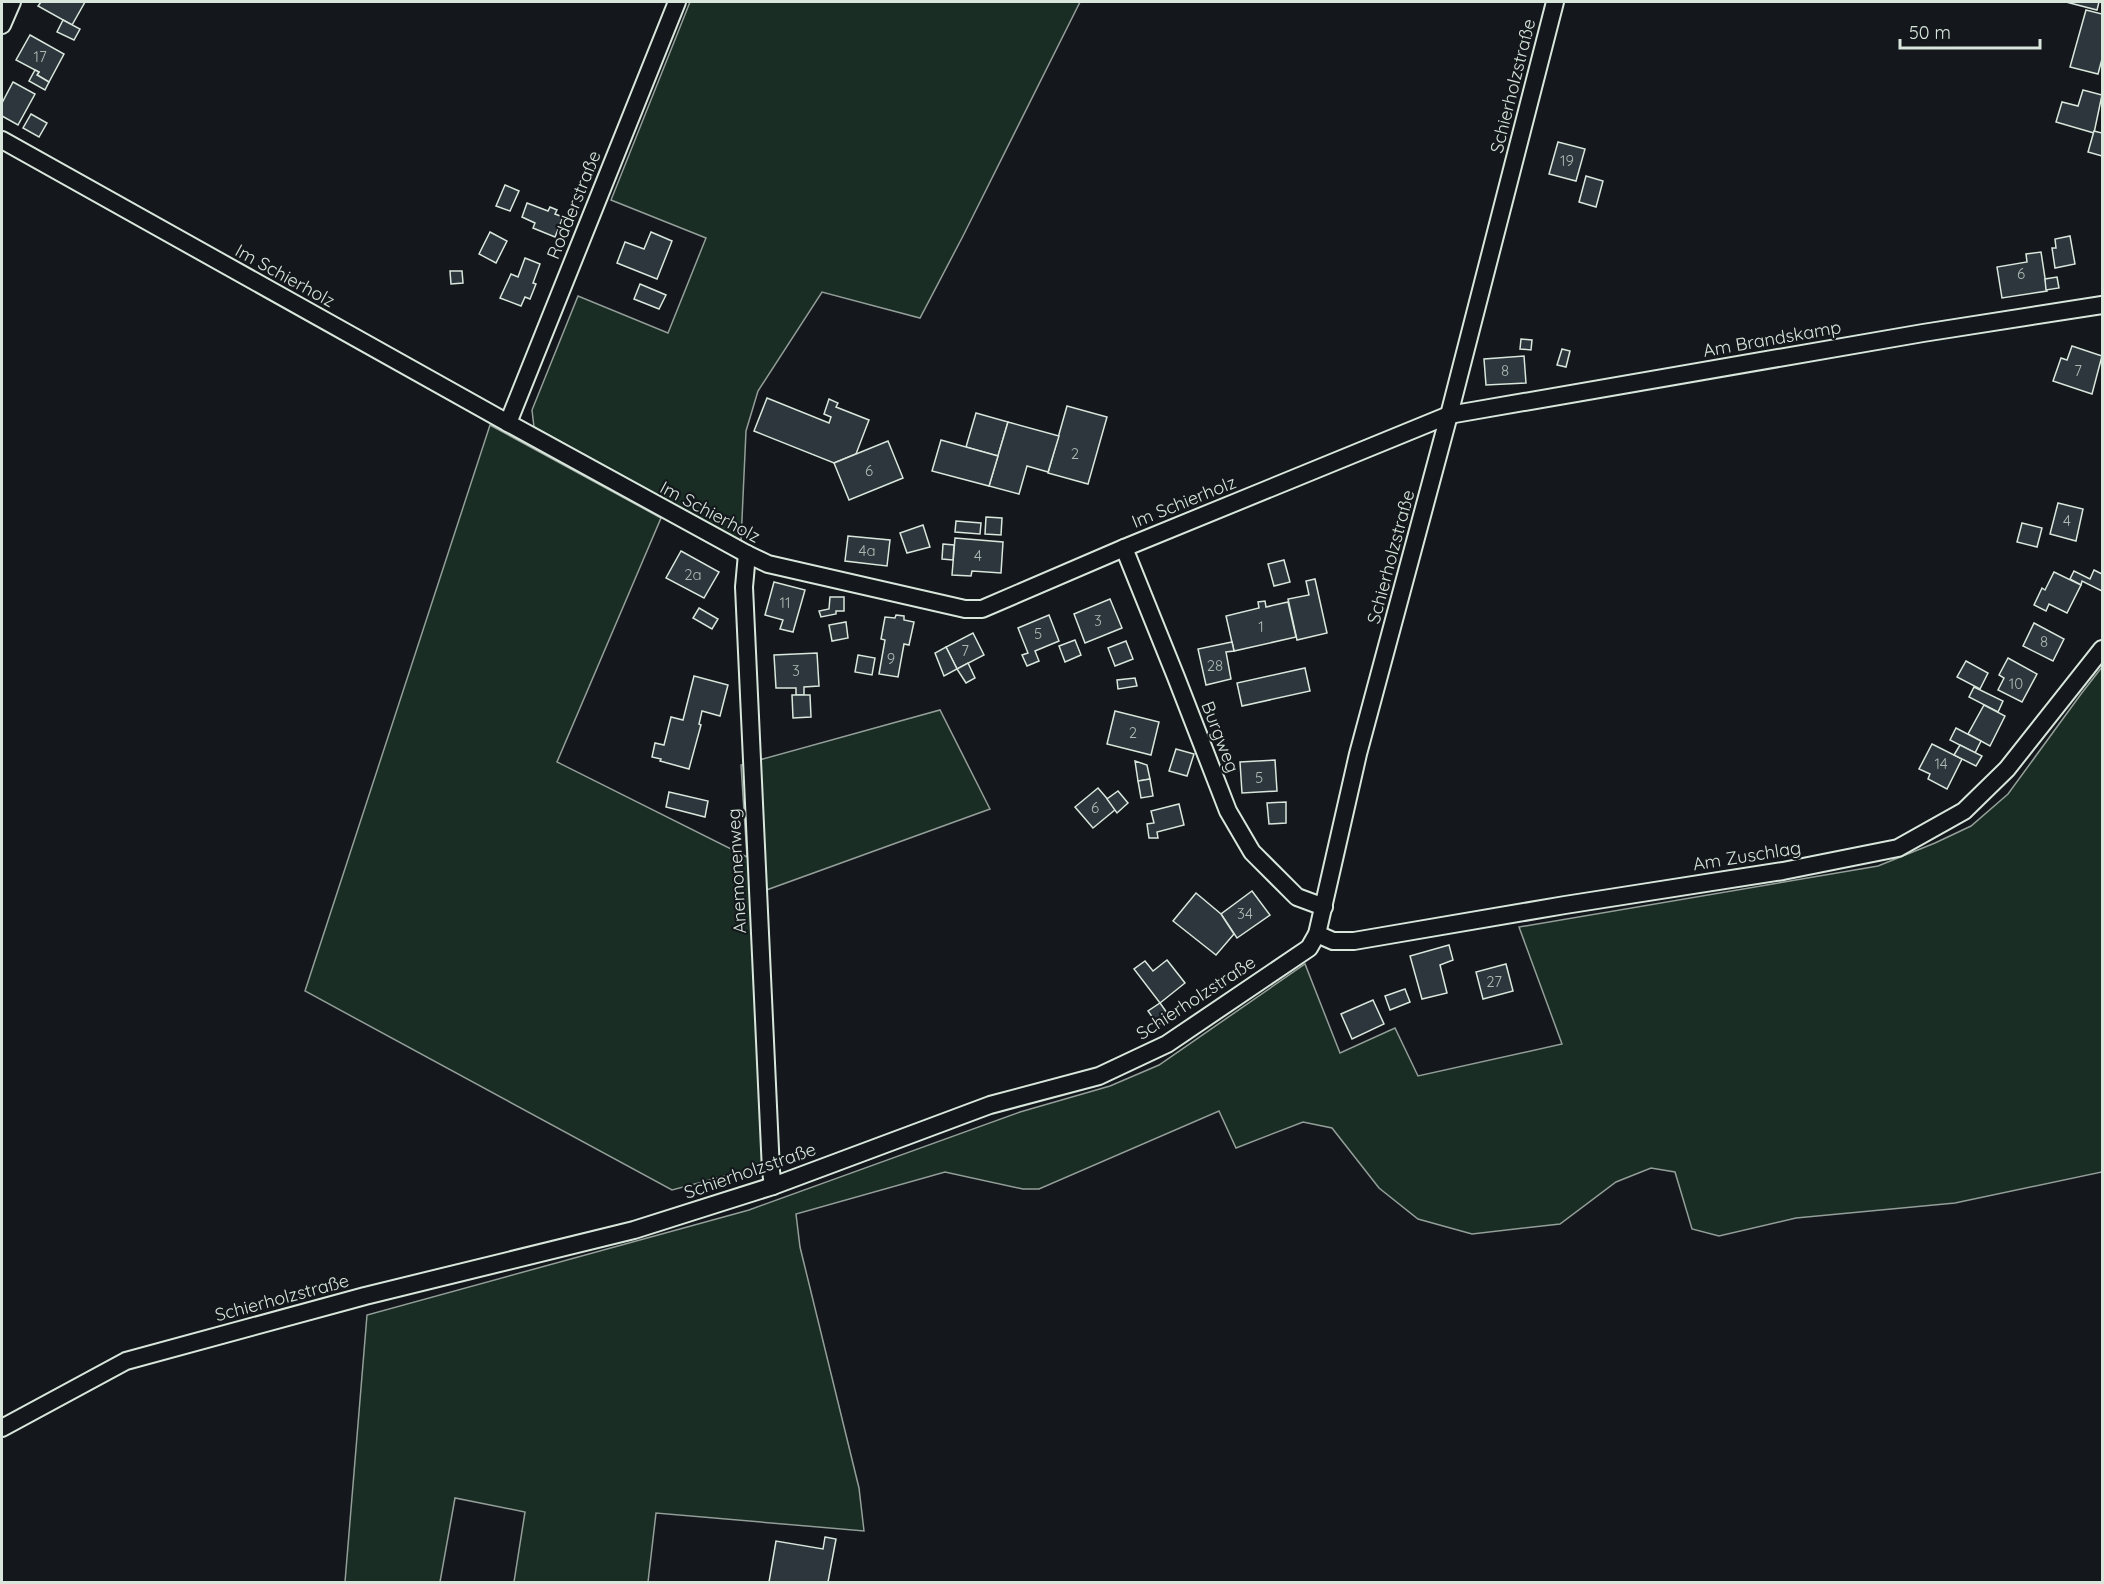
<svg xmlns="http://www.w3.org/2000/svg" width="2104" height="1584" font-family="Quicksand,sans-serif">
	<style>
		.green { fill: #1a2d24; stroke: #939e99; stroke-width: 1.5 }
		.building { fill: #2c363c; stroke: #d8e6dc; stroke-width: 1.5 }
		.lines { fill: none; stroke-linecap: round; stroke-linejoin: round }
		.minor-casing { stroke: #d8e6dc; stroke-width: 20 }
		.minor { stroke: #14181c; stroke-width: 16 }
		.labels { text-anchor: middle; stroke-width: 4.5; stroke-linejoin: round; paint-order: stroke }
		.number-label { font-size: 15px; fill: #adbab4 }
		.street-label { font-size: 18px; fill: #d8e6dc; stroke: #14181c }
	</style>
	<rect width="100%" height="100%" fill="#14181c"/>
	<g class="green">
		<polygon points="690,2 1080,2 963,236 920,318 822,292 758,391 746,431 741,541 534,427 532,410 578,296 668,333 706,238 611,200"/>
		<polygon points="490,425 661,518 557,762 747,857 741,765 940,710 990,809 750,896 763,1166 672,1190 305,991"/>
		<polygon points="2102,667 2102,1172 1955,1203 1796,1218 1719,1236 1692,1229 1675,1172 1651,1168 1616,1182 1560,1224 1472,1234 1418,1219 1379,1188 1332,1128 1303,1122 1236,1148 1219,1111 1039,1189 1023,1189 945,1172 796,1214 800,1247 859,1488 864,1531 656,1513 648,1582 514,1582 525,1512 455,1498 440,1582 345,1582 367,1315 749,1210 1020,1112 1110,1086 1159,1065 1305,964 1340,1053 1395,1028 1418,1076 1562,1044 1519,927 1878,866 1935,843 1971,826 2008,794 2081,694"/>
	</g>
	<g class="building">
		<polygon points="41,2 85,2 72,25 38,6"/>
		<polygon points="2066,2 2099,2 2097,10"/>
		<polygon points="2086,10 2102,14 2102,59 2098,74 2070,67"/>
		<polygon points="63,20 80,29 74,40 57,32"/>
		<polygon points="30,35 64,54 49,82 37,75 39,72 16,60"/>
		<polygon points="35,70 39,72 37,75 49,82 45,90 29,81"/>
		<polygon points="13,82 35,94 18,125 2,116 2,103"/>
		<polygon points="2083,90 2102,95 2094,133 2056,122 2062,102 2078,106"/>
		<polygon points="31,114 47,123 39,137 23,128"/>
		<polygon points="2094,131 2102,133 2102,156 2088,152"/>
		<polygon points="1558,142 1585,149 1576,181 1549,174"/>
		<polygon points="1586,176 1603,181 1596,207 1579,202"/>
		<polygon points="505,185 519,191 510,211 496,206"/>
		<polygon points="527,203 548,211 550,207 557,210 555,214 563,217 555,237 533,228 535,223 522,217"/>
		<polygon points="490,232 507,241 496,263 479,254"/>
		<polygon points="651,232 672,241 657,279 617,263 625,242 644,249"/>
		<polygon points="2070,236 2075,264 2055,268 2052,248 2056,248 2055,239"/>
		<polygon points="2041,252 2047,291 2002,298 1997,267 2027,262 2026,254"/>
		<polygon points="525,258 540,264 533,283 536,284 530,299 525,297 521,306 500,298 511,274 518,277"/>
		<polygon points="450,271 462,271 463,283 451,284"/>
		<polygon points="2057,277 2059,288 2046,290 2045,279"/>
		<polygon points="640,284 666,295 659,309 634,299"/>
		<polygon points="1521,339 1532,340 1531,350 1520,349"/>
		<polygon points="2072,346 2102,356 2092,394 2053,381 2061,358 2067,360"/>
		<polygon points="1562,349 1570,351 1566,367 1557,365"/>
		<polygon points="1524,356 1526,383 1486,385 1484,359"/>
		<polygon points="767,398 829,423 831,417 824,414 829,399 838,403 836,407 869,420 856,454 834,463 754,431"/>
		<polygon points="1067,406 1107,417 1088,484 1048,473"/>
		<polygon points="976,413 1008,422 998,456 966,447"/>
		<polygon points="1008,422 1059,436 1048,472 1027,466 1019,494 989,486"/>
		<polygon points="941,440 998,456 989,486 932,471"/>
		<polygon points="888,441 903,478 849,500 834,463"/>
		<polygon points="2058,503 2083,509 2076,541 2050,534"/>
		<polygon points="986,517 1002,518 1001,535 985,534"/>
		<polygon points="956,521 981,523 980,534 955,532"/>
		<polygon points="2022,523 2042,528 2037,547 2017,542"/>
		<polygon points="923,525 930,547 907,553 900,533"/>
		<polygon points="848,536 890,540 887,566 845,561"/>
		<polygon points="955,538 1003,542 1001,573 972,571 971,576 952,575"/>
		<polygon points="943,544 954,545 953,560 942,559"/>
		<polygon points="681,551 719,572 704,598 666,578"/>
		<polygon points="1284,560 1290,582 1274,586 1268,564"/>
		<polygon points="2094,570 2102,574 2102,591 2082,581 2081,585 2070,579 2074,571 2090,579"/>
		<polygon points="2054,572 2081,585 2067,613 2049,604 2046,611 2034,605 2042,588 2045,590"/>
		<polygon points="1315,579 1327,633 1297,640 1288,599 1309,595 1306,581"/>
		<polygon points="774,582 805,590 793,632 780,629 783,620 765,615"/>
		<polygon points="830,597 844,597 844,611 836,611 836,614 821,617 819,611 829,609"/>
		<polygon points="1110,599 1122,628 1085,643 1074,614"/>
		<polygon points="1265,601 1266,607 1288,602 1296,637 1234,651 1226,616 1259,608 1258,602"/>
		<polygon points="699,608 718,619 712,629 693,618"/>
		<polygon points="896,615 904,616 904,620 914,622 909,645 904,644 898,677 879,674 885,640 881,639 885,617 895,618"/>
		<polygon points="1049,615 1059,641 1035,651 1039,661 1027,666 1022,655 1028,653 1018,628"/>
		<polygon points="846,622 848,638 832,641 829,625"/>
		<polygon points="2034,623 2064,639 2053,661 2023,646"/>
		<polygon points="973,633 984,655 957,669 946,647"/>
		<polygon points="1075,640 1081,655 1065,662 1059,646"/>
		<polygon points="1126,641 1133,659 1115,666 1108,648"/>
		<polygon points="1232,642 1234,651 1226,652 1231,679 1206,685 1198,649"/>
		<polygon points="946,647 957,669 944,676 935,653"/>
		<polygon points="817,653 819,686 804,687 804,695 796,695 796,688 776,688 774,655"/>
		<polygon points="858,655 875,658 872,675 855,672"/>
		<polygon points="2008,658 2037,674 2022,702 1998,690 2004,678 1999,675"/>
		<polygon points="1966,661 1988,673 1980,689 1957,677"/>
		<polygon points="968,663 975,678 966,683 957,669"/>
		<polygon points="1305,668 1310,691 1242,706 1237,683"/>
		<polygon points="694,676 728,685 720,716 702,711 699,724 701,725 689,769 660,761 661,759 652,757 655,743 664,745 671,717 683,720"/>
		<polygon points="1135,678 1137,686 1118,689 1117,680"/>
		<polygon points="1974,687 2003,701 1998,712 1969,697"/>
		<polygon points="792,695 810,695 811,717 793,718"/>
		<polygon points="1984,705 2005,716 1990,746 1968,734"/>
		<polygon points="1115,711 1159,722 1151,755 1107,744"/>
		<polygon points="1956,728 1981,741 1975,753 1950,740"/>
		<polygon points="1932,744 1962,759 1947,789 1928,779 1930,774 1919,769"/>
		<polygon points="1960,745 1982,756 1976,766 1954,755"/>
		<polygon points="1176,749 1194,754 1187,776 1169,771"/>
		<polygon points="1275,760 1277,791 1242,793 1240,762"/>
		<polygon points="1135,761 1147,765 1150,779 1138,781"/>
		<polygon points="1150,779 1153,796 1141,798 1138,781"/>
		<polygon points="1098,788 1116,809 1093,828 1075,807"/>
		<polygon points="1118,791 1128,803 1117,813 1107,799"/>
		<polygon points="669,792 708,801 705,817 666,807"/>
		<polygon points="1286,802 1286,823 1269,824 1267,803"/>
		<polygon points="1179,804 1184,825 1157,832 1158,838 1149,838 1147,824 1154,823 1151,811"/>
		<polygon points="1252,891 1270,915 1237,938 1221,914"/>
		<polygon points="1196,893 1221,914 1234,934 1216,955 1173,921"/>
		<polygon points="1449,945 1453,960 1440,965 1447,993 1422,999 1410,956"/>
		<polygon points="1167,960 1185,983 1160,1003 1134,969 1145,961 1153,971"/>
		<polygon points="1506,964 1513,991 1483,999 1476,972"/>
		<polygon points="1405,989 1410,1002 1390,1010 1385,996"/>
		<polygon points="1373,1000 1384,1024 1352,1039 1341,1014"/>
		<polygon points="1160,1003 1170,1017 1158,1025 1148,1011"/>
		<polygon points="825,1537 836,1539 828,1582 769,1582 776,1541 823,1549"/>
	</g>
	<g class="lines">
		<g class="minor-casing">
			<g id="minor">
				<polyline points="2,25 12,2"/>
				<polyline points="2,140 508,423 747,554 768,564 965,609 982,609 1124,548 1449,415 1923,333 2102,305"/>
				<polyline points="508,423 677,2"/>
				<polyline points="1124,548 1176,677 1228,811 1252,852 1297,897 1324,907"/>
				<polyline points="747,554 744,587 771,1171 773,1186"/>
				<polyline points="1317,934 1333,941 1354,941 1565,905 1783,871 1898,848 1964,811 2007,769 2102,649"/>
				<polyline points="2,1428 126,1361 365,1296 634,1230 773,1186 990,1105 1099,1076 1167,1044 1309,948 1317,934 1320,921 1358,754 1449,415 1555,2"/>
			</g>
		</g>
		<use href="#minor" class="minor"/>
	</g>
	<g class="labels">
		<g class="number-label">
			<text x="40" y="62">17</text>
			<text x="1567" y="166">19</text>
			<text x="2021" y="279">6</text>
			<text x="1505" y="376">8</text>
			<text x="2078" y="376">7</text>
			<text x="1075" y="459">2</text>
			<text x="869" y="476">6</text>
			<text x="2067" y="526">4</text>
			<text x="867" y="556">4a</text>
			<text x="978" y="561">4</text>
			<text x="693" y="580">2a</text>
			<text x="785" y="608">11</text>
			<text x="1098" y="626">3</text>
			<text x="1261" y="632">1</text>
			<text x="1038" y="639">5</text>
			<text x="2044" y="647">8</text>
			<text x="965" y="656">7</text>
			<text x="891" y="664">9</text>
			<text x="1215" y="671">28</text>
			<text x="796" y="676">3</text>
			<text x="2016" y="689">10</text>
			<text x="1133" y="738">2</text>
			<text x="1941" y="769">14</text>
			<text x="1259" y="783">5</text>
			<text x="1095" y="813">6</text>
			<text x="1245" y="919">34</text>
			<text x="1494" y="987">27</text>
		</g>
		<g class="street-label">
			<text transform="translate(1513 86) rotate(-76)" y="6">Schierholzstraße</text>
			<text transform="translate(574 205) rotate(-68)" y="6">Rodderstraße</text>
			<text transform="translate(285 276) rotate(29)" y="6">Im Schierholz</text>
			<text transform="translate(1772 339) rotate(-10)" y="6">Am Brandskamp</text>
			<text transform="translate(1184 502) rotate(-22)" y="6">Im Schierholz</text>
			<text transform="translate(710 512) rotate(28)" y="6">Im Schierholz</text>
			<text transform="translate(1391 557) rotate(-75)" y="6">Schierholzstraße</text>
			<text transform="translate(1220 737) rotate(69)" y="6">Burgweg</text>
			<text transform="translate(1747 856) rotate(-9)" y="6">Am Zuschlag</text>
			<text transform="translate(737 871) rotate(-93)" y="6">Anemonenweg</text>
			<text transform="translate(1196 998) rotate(-33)" y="6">Schierholzstraße</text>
			<text transform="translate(750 1171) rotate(-19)" y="6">Schierholzstraße</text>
			<text transform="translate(282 1298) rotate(-15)" y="6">Schierholzstraße</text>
		</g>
	</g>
	<rect width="2104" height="1584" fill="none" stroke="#d8e6dc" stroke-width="6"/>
	<path d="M1900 39v9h140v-9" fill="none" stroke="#d8e6dc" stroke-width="3"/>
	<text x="1909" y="39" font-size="18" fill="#d8e6dc" stroke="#14181c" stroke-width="4.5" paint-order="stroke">50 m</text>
</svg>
